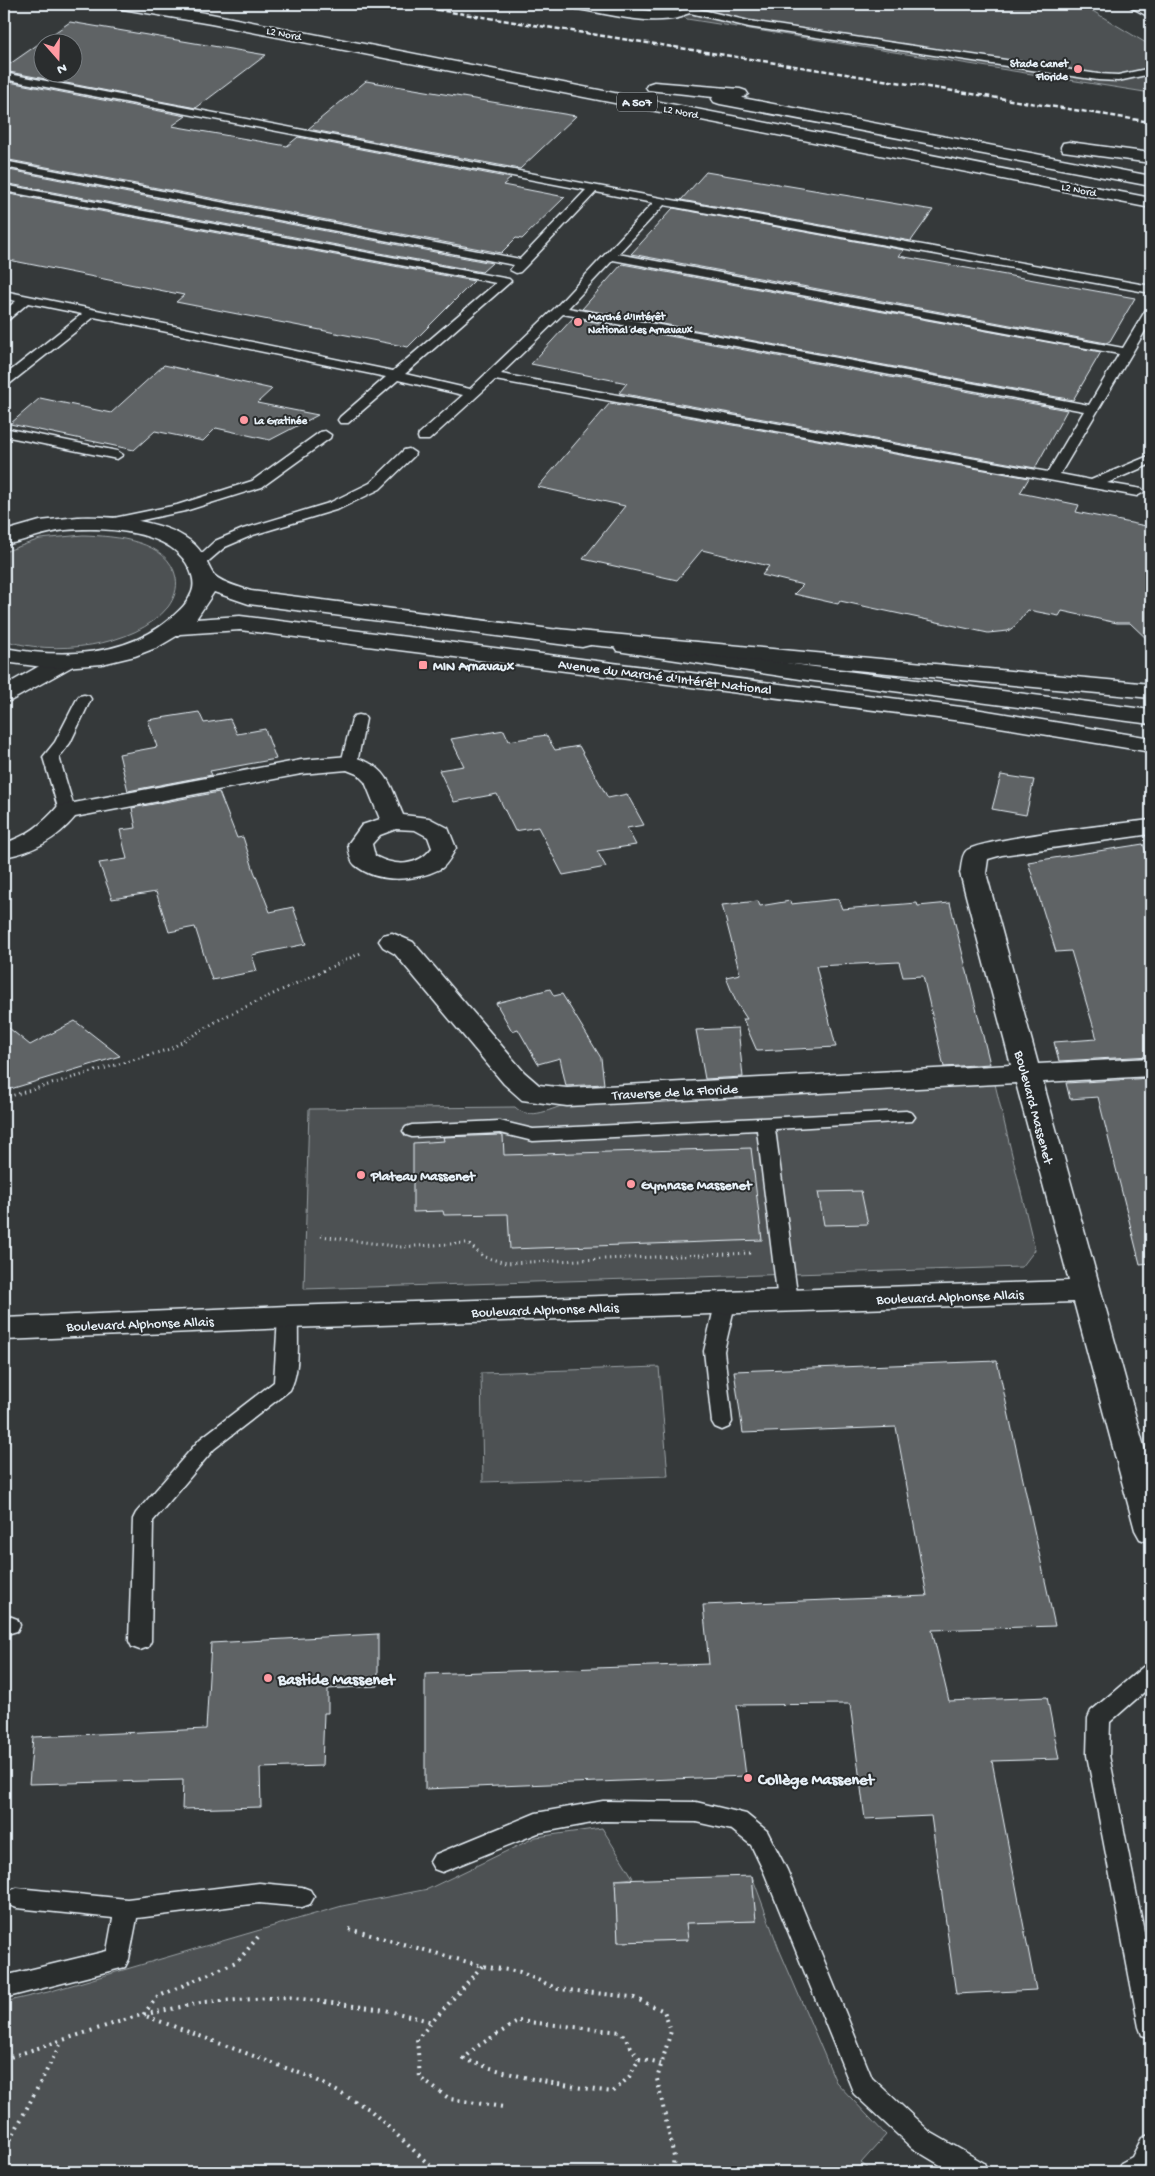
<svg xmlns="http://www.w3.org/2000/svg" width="1155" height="2176" font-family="'Gochi Hand',sans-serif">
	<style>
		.green { fill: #4d5152; stroke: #9aa1a5 }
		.building { fill: #5f6365; stroke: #e8f1f8; fill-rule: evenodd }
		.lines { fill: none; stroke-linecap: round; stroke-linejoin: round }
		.service-casing { stroke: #e8f1f8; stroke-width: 3 }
		.minor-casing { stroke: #e8f1f8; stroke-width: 3 }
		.primary-casing { stroke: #e8f1f8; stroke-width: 3 }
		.motorway-casing { stroke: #e8f1f8; stroke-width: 3 }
		.path-far1 { stroke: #e8f1f8; stroke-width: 3; stroke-dasharray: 1 4; stroke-linecap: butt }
		.path { stroke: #e8f1f8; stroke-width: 4; stroke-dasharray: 2 5; stroke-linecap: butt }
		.service { fill: #2a2d2e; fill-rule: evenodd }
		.minor { fill: #2a2d2e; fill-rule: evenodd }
		.primary { fill: #2a2d2e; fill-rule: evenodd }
		.motorway { fill: #2a2d2e; fill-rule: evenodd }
		.rail { stroke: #e8f1f8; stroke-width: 2.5; stroke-dasharray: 5 2.5; stroke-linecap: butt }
		.poi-dot { fill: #ff9aa2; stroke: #2a2d2e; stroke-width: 2 }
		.labels { text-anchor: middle; stroke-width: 4; stroke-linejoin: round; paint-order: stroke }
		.far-street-label { font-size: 11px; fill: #e8f1f8; stroke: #2a2d2e }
		.far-poi-label { font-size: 11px; font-weight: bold; fill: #e8f1f8; stroke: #2a2d2e; text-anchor: start }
		.shield { fill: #2a2d2e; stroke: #afb6bb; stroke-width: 1 }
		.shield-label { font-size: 12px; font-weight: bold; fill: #e8f1f8 }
		.poi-label { font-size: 14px; font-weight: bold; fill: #e8f1f8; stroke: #2a2d2e; text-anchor: start }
		.street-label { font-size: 14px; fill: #e8f1f8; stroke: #2a2d2e }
		.near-poi-label { font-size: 16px; font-weight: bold; fill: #e8f1f8; stroke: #2a2d2e; text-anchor: start }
	</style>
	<rect width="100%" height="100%" fill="#35393a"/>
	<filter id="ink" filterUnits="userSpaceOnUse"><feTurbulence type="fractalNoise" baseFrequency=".02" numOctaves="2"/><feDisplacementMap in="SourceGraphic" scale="10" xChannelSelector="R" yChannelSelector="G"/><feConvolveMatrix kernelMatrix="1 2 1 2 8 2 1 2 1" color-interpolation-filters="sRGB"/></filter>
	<g filter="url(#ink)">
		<g class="green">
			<polygon points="673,4 1081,4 1151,46 1151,93 687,19 673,11"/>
			<path d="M 83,535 C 114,536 169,540 176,578 C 178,588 174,599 168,607 C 135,648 51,656 4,640 L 4,552 L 40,539 Z"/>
			<path d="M 994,1080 L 1035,1250 L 1022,1267 L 304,1289 L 309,1109 L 515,1107 C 530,1122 552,1108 570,1103 Z"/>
			<polygon points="659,1367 668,1476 483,1482 481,1373"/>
			<polygon points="602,1828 633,1878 615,1880 618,1942 687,1940 686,1923 756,1921 752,1876 779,1949 836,2082 886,2135 861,2163 873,2172 4,2172 4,2002 48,1992 342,1906 428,1889 536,1837"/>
		</g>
		<g class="building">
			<path d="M 70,22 L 266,55 L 196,108 L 4,71 L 4,68 ZM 42,42 L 72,42 L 72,72 L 42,72 Z"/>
			<polygon points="4,81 186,116 172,126 287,146 298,137 511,178 503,185 565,197 522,239 516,238 501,253 4,159"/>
			<polygon points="366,81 576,116 520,169 308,129"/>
			<polygon points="4,169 492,263 482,272 4,183"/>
			<polygon points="706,172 933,210 911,241 681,200"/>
			<polygon points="4,193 474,281 408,347 176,302 184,295 4,259"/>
			<polygon points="673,208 904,250 899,256 1135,298 1110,341 1106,343 631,254"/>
			<polygon points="622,264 1101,352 1073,400 582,309"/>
			<polygon points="573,318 1067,410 1035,468 619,393 627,383 531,364"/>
			<polygon points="164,365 272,389 257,403 318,415 270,440 216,428 203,441 155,431 134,450 10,424 40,398 111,413"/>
			<polygon points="610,403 1029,478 1020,493 1079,505 1076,512 1151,527 1151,643 1130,623 1117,623 1062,611 1059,616 1028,610 1015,626 1008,631 988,633 840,601 838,604 794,594 803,585 762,575 769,566 702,550 677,580 583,559 625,506 538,487"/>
			<polygon points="199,712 204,723 230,719 237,734 265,729 276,759 210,771 212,775 128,791 119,754 157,747 148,720"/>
			<polygon points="504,730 509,741 546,735 555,750 579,746 608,798 627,794 644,825 627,828 636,845 597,851 606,867 563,875 538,827 515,831 497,794 454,802 439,770 464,766 451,739"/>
			<polygon points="1001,775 1034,780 1026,815 992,809"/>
			<polygon points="219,792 237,838 243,837 254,871 270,912 293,907 306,944 252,955 257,971 212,980 195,927 169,932 156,892 112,899 99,863 127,859 120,830 136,828 132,808"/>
			<polygon points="1143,844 1151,865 1151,1056 1059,1061 1054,1042 1097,1039 1071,951 1056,952 1028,862"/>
			<polygon points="838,899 842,909 917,903 918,906 950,903 990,1064 944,1067 923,976 903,977 899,962 816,966 836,1047 757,1051 743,1019 747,1019 736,1002 726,977 740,974 722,905 758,901 760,906 790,901 791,904"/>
			<polygon points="550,989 554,996 562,994 601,1058 604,1084 566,1086 560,1058 538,1064 518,1029 512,1031 496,1003"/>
			<polygon points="75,1021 120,1056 4,1091 4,1024 30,1045"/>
			<polygon points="738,1028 743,1077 705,1079 696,1030"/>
			<polygon points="1151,1078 1151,1263 1140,1264 1098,1097 1070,1099 1066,1083"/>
			<polygon points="500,1135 503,1136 504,1155 751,1148 762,1240 510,1249 508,1214 444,1215 443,1211 413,1212 413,1143 444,1141 443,1137"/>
			<polygon points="861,1191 868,1224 824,1225 818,1192"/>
			<polygon points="997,1361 1055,1626 932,1630 949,1701 1047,1697 1059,1759 992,1761 1036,1990 956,1994 931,1816 865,1819 850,1704 737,1705 746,1776 425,1789 425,1674 709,1664 703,1605 927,1596 896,1427 743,1433 734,1371"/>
			<polygon points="378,1634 378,1686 328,1689 328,1713 324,1713 322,1766 260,1768 261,1807 182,1809 183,1780 29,1784 33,1737 206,1729 211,1643"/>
			<polygon points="752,1876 756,1921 686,1923 688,1940 618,1942 615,1880"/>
		</g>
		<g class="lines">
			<g class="service-casing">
				<g id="service">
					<polygon points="690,7 749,21 1098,74 1118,75 1151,68 1151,74 1118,81 1098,80 749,27 690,13 677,17 672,14"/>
					<path d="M 4,73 L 661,198 L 1151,286 L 1151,293 L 664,205 L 618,254 L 1123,348 L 1147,308 L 1151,307 L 1151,321 L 1060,474 L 1091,480 L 1151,455 L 1151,464 L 1107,483 L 1142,489 L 1144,492 L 1137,496 L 495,380 L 429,440 L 419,440 L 418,437 L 419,434 L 463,395 L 398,380 L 348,423 L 340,423 L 338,420 L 340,417 L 386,377 L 94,317 L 8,385 L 4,386 L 4,376 L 82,314 L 28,303 L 8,320 L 4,321 L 4,311 L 16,301 L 4,298 L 4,291 L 393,371 L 496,283 L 4,191 L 4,185 L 509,279 L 511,281 L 509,283 L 405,374 L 470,389 L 556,307 L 653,203 L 596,192 L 527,265 L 520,272 L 516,273 L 510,270 L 514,265 L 4,167 L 4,161 L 520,259 L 586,190 L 4,79 ZM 613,260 L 1119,354 L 1089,405 L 568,308 ZM 563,314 L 1084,411 L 1048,472 L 501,374 Z"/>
					<polygon points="4,428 117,451 123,455 117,459 4,436"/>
					<polygon points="325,431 331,435 330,438 262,487 185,511 109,527 102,523 109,519 177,505 252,481 320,432"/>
					<polygon points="409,449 415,453 414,456 380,489 339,509 253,535 225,547 204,565 194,565 192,562 215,541 243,529 329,503 370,483 404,450"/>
					<polygon points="84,695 89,696 91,699 70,743 59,757 75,811 72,814 62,814 59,811 43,757 55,742 77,699 79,696"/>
					<polygon points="359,715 364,716 366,719 357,763 354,766 344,766 341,763 352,719 354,716"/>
					<polygon points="906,1111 912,1113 915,1117 912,1121 775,1129 798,1301 795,1306 788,1308 781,1306 778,1301 757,1130 533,1141 500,1133 412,1137 406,1135 403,1131 406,1127 412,1125 500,1121 533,1129"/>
					<polygon points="725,1297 732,1299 735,1304 724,1351 732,1422 729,1427 722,1430 715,1427 712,1422 704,1351 715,1304 718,1299"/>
					<path d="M 288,1310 L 295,1312 L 298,1317 C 297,1339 301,1370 290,1390 L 214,1449 L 153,1521 L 151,1641 L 148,1647 L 140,1650 L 132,1647 L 129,1641 L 133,1519 L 136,1513 L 200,1439 L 274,1382 L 278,1317 L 281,1312 Z"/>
					<polygon points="9,1616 17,1619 20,1625 17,1631 4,1635 4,1617"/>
					<polygon points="1151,1664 1151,1686 1110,1722 1109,1755 1151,1967 1151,2038 1142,2035 1139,2027 1087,1755 1088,1718 1091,1711 1143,1667"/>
					<polygon points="603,1801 696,1802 746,1814 767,1831 787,1870 872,2078 930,2132 984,2163 988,2172 952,2172 912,2148 854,2094 764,1872 751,1845 732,1830 696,1822 603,1821 538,1833 442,1872 434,1869 430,1862 434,1855 536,1813"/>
					<polygon points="259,1883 302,1887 310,1890 314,1897 310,1904 302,1907 259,1903 137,1918 129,1959 125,1967 4,1998 4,1976 107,1951 113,1918 17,1908 9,1905 5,1898 9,1891 17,1888 127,1899"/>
					<polygon points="1151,2134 1151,2172 1117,2172 1121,2163 1132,2157 1142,2138"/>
				</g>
			</g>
			<g class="minor-casing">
				<g id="minor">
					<path d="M 569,4 L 604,4 L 651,11 L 682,11 L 685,14 L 682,17 C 648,26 611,14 577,9 L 572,7 Z"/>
					<polygon points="65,654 73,656 76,661 73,666 12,700 4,702 4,686 57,656"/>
					<path d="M 349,756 C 388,765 389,782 403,815 L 429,818 L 448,828 L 456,848 C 452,854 447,866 440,869 C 416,881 377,884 355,865 C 350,861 349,851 348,844 L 362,825 L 380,819 L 365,782 L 357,774 L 347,770 L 301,774 L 75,817 C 56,840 33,852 4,857 L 4,843 C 26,837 44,823 58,806 L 301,760 ZM 396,829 L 415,830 L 428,837 L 432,848 C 417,867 396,867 375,856 L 372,844 L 380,835 Z"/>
					<path d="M 1151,820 L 1151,834 L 1002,855 L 988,859 L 986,873 L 1038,1064 L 1151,1058 L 1151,1076 L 1043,1082 L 1151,1472 L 1151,1543 L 1140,1539 L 1135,1530 L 1074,1302 L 288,1328 L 4,1340 L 4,1318 L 288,1306 L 1069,1281 L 1016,1083 L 567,1106 L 522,1100 L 504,1084 L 395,954 L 383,947 L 379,941 L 383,935 L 392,933 L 413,942 L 524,1072 L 539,1085 L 567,1088 L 1011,1065 L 960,873 C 962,867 961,856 966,851 C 979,839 1124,823 1151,820 Z"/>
				</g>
			</g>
			<g class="primary-casing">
				<g id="primary">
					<path d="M 78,517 C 113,516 168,520 195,545 C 206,556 206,563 213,574 C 219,582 242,588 251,591 L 582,633 L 590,635 L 593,640 L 590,645 L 582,647 L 249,604 L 214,592 L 196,619 L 240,616 L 969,708 L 1151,738 L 1151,752 L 969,722 L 240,630 L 180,634 L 158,647 L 135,656 L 102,664 L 51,668 L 4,662 L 4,648 C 60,658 125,658 171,618 C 180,610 188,603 192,592 C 195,584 193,577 190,570 C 173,529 103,527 66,530 C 44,532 25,541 4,545 L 5,531 L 40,521 Z"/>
					<polygon points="625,639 807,666 1151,710 1151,724 807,680 617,651 614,646 617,641"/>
				</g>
			</g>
			<g class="motorway-casing">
				<g id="motorway">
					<polygon points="115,4 149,4 211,14 1151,198 1151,208 211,24 123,9 118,7"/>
					<polygon points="1129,4 1146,4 1151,7 1151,18 1131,7"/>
					<polygon points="654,82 740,89 746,91 748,94 742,98 1151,176 1151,186 720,104 714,102 712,99 713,97 648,90 646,87 648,84"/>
					<polygon points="1069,142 1151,153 1151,163 1063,151 1061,147 1063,143"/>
					<polygon points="557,629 1151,684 1151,698 549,641 546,636 549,631"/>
				</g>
			</g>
			<g class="path-far1">
				<polyline points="4,1098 170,1049 222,1018 361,953"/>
				<polyline points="321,1236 400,1247 467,1243 484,1257 506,1263 752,1253"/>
			</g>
			<g class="path">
				<polyline points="349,1929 482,1966 520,1972 558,1989 632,1997 664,2011 671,2031 657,2079 674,2157 672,2172"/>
				<polyline points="258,1937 238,1961 157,1997 143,2015 313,2078 369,2109 437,2172"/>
				<polyline points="482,1966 417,2039 420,2078 450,2099 503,2107"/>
				<path d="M 519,2021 L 621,2032 L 639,2059 L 629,2077 L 613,2092 C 562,2086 512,2077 464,2059 L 476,2047 Z"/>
				<polyline points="4,2059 137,2016 205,2002 287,1997 385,2010 433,2022"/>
				<polyline points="639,2059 661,2064"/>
				<polyline points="4,2152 62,2041"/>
			</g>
			<use href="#service" class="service"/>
			<use href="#minor" class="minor"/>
			<use href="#primary" class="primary"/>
			<use href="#motorway" class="motorway"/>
			<polyline class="rail" points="400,4 1151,122"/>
		</g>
	</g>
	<g class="poi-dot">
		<circle cx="1078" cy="69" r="5"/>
		<circle cx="578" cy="322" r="5"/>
		<circle cx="244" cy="420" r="5"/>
		<rect x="418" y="660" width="10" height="10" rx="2.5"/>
		<circle cx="361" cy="1175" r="5"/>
		<circle cx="631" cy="1184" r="5"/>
		<circle cx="268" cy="1678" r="5"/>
		<circle cx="748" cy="1778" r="5"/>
	</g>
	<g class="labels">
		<g class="far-street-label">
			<text transform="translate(284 33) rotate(11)" y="4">L2 Nord</text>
			<text transform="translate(681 111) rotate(11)" y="4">L2 Nord</text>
			<text transform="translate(1079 189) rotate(11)" y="4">L2 Nord</text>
		</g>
		<g class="far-poi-label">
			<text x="1068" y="67" text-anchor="end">Stade Canet<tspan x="1068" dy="13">Floride</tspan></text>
			<text x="588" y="320">Marché d'Intérêt<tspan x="588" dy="13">National des Arnavaux</tspan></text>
			<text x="254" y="424">La Gratinée</text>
		</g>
		<rect class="shield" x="617" y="92.5" width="40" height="19" rx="4"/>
		<g class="shield-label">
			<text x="637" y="106">A 507</text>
		</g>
		<g class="poi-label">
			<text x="433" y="670">MIN Arnavaux</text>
			<text x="371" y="1180">Plateau Massenet</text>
			<text x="641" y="1189">Gymnase Massenet</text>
		</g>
		<g class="street-label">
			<text transform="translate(665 676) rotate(7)" y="5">Avenue du Marché d'Intérêt National</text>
			<text transform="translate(675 1091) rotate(-3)" y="5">Traverse de la Floride</text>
			<text transform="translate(1035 1107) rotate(75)" y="5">Boulevard Massenet</text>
			<text transform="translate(950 1296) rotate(-2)" y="5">Boulevard Alphonse Allais</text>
			<text transform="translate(545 1309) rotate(-2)" y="5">Boulevard Alphonse Allais</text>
			<text transform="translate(140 1323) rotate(-2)" y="5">Boulevard Alphonse Allais</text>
		</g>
		<g class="near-poi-label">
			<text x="278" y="1684">Bastide Massenet</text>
			<text x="758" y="1784">Collège Massenet</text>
		</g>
	</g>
	<rect width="1155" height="2176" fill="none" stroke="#2a2d2e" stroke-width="20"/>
	<rect x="10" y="10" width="1135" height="2156" fill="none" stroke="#e8f1f8" stroke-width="2" filter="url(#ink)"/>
	<g transform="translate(58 58) rotate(160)"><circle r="24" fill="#2a2d2e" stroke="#767b7f"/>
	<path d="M0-4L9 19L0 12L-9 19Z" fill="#ff9aa2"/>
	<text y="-8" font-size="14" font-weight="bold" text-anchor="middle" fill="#e8f1f8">N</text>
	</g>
</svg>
